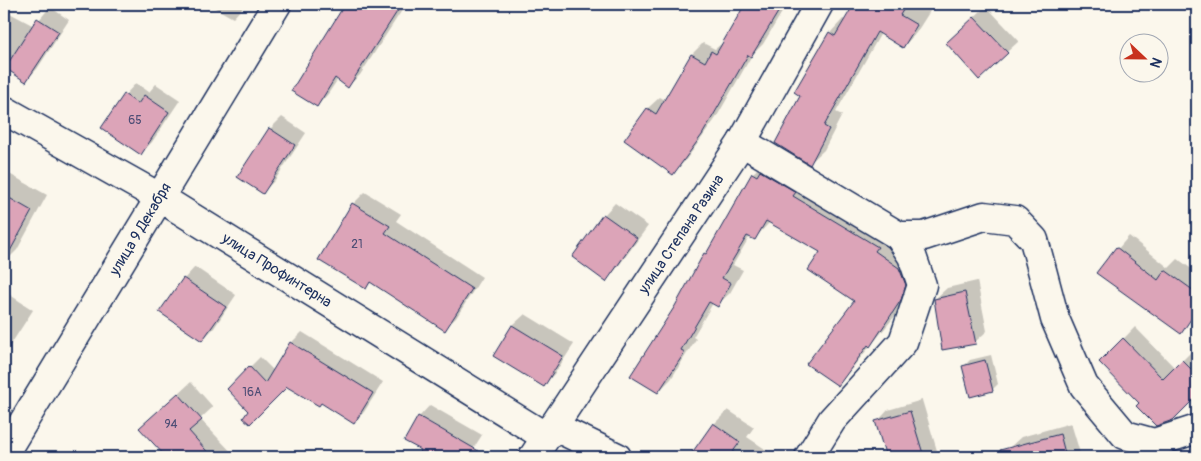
<svg xmlns="http://www.w3.org/2000/svg" width="1201" height="461" font-family="Pangolin,sans-serif">
	<style>
		.shadow { fill: #0003 }
		.building { fill: #dca4b8; stroke: #1b2f5e }
		.lines { fill: none; stroke-linecap: round; stroke-linejoin: round }
		.minor-casing { stroke: #1b2f5e; stroke-width: 31 }
		.minor { stroke: #fbf7ec; stroke-width: 28 }
		.labels { text-anchor: middle; stroke-width: 5; stroke-linejoin: round; paint-order: stroke }
		.number-label { font-size: 12px; fill: #4b4c74 }
		.street-label { font-size: 15px; fill: #1b2f5e; stroke: #fbf7ec }
	</style>
	<rect width="100%" height="100%" fill="#fbf7ec"/>
	<filter id="ink" filterUnits="userSpaceOnUse"><feTurbulence type="fractalNoise" baseFrequency=".02" numOctaves="2"/><feDisplacementMap in="SourceGraphic" scale="10" xChannelSelector="R" yChannelSelector="G"/><feConvolveMatrix kernelMatrix="1 2 1 2 8 2 1 2 1" color-interpolation-filters="sRGB"/></filter>
	<g filter="url(#ink)">
		<g class="shadow">
			<polygon points="208,4 246,4 233,18"/>
			<polygon points="342,4 406,4 360,75 348,86 338,79 328,94 317,106 345,6"/>
			<polygon points="747,4 787,4 763,44 752,55 716,118 685,161 673,173 626,139 648,108 660,97 665,100 692,54 703,43 715,49 725,41"/>
			<polygon points="855,4 918,4 930,11 916,33 903,47 881,33 836,112 842,115 824,150 810,163 802,96 830,33 843,19 845,20"/>
			<polygon points="986,6 1019,41 1007,52 959,32"/>
			<polygon points="50,7 69,20 37,69 26,80 4,66 4,10 34,26"/>
			<polygon points="136,83 149,92 156,84 180,100 152,142 141,153 125,95"/>
			<polygon points="282,117 306,133 275,180 263,192 239,176 270,129"/>
			<polygon points="766,161 912,255 913,286 895,316 838,385 856,300 821,252 770,222 754,239 750,236 733,265 743,270 730,293 717,305 713,303 693,337 696,339 671,379 658,392 676,306 753,173"/>
			<polygon points="4,171 47,195 17,250 4,263"/>
			<polygon points="365,192 401,214 396,221 482,277 456,318 444,329 371,282 366,288 353,204"/>
			<polygon points="615,203 648,226 617,268 606,280 604,215"/>
			<polygon points="1129,236 1169,268 1178,259 1197,273 1197,313 1180,332 1098,272"/>
			<polygon points="195,267 236,295 214,328 202,340 184,279"/>
			<polygon points="977,281 987,331 975,342 935,299 947,288"/>
			<polygon points="4,291 33,310 4,355"/>
			<polygon points="525,314 574,344 555,373 544,385 495,355 513,325"/>
			<polygon points="1135,327 1175,368 1194,349 1197,352 1197,394 1172,419 1141,403 1101,362"/>
			<polygon points="302,332 383,382 364,412 354,422 321,402 287,385 250,410 228,389 260,357 274,371 291,343"/>
			<polygon points="991,355 998,384 992,390 964,366 970,360"/>
			<polygon points="191,382 213,407 200,419 236,457 167,457 141,428"/>
			<polygon points="922,400 938,454 935,457 887,457 877,422 888,410"/>
			<polygon points="430,405 482,435 468,457 419,457 423,450 419,417"/>
			<polygon points="728,410 754,427 747,437 777,457 691,457 714,424"/>
			<polygon points="1071,423 1080,453 1076,457 1011,457 1009,448 1021,437"/>
		</g>
		<g class="building">
			<polygon points="345,4 402,4 348,88 335,78 317,107 291,91"/>
			<polygon points="745,4 783,4 751,57 748,55 702,135 673,175 624,140 647,108 656,114 691,54 705,62 711,51 716,54"/>
			<polygon points="854,4 907,4 900,15 917,25 903,48 877,32 824,126 829,129 810,165 775,143 800,96 794,92 829,32 835,36"/>
			<polygon points="974,17 1008,53 979,80 946,43"/>
			<polygon points="37,18 59,32 26,82 5,68"/>
			<polygon points="124,94 138,104 144,95 169,112 141,155 101,128"/>
			<polygon points="269,128 295,145 263,194 237,177"/>
			<polygon points="760,171 796,192 793,196 878,247 875,251 899,268 906,285 901,300 870,347 868,345 838,386 806,364 854,301 808,270 820,252 766,221 755,240 747,236 722,278 731,283 718,307 709,302 681,350 685,352 658,393 630,376 675,306 704,253 706,254 752,173 757,176"/>
			<polygon points="4,195 32,211 4,262"/>
			<polygon points="352,203 390,226 385,233 472,289 445,331 370,282 366,289 318,260"/>
			<polygon points="603,214 637,238 606,282 572,257"/>
			<polygon points="1116,247 1158,280 1165,270 1197,293 1197,310 1181,334 1096,273"/>
			<polygon points="183,278 226,307 202,341 159,312"/>
			<polygon points="965,292 976,344 942,350 934,299"/>
			<polygon points="512,325 563,356 544,387 493,356"/>
			<polygon points="1123,338 1163,379 1182,360 1197,375 1197,396 1173,420 1156,426 1136,406 1139,403 1099,362"/>
			<polygon points="290,342 373,393 354,424 321,403 319,406 287,387 250,424 243,418 248,411 227,389 249,366 265,383"/>
			<polygon points="985,360 993,391 970,397 962,366"/>
			<polygon points="178,393 202,420 189,431 212,457 166,457 139,428"/>
			<polygon points="910,411 924,457 886,457 875,421"/>
			<polygon points="418,416 489,457 417,457 421,450 404,441"/>
			<polygon points="713,423 740,442 729,457 689,457"/>
			<polygon points="1060,434 1066,457 1001,457 1000,450"/>
		</g>
		<g class="lines">
			<g class="minor-casing">
				<g id="minor">
					<polyline points="4,110 159,197 546,437"/>
					<polyline points="742,142 899,236 924,236 984,216 1015,220 1034,240 1055,319 1084,386 1125,435 1154,443 1197,429"/>
					<polyline points="553,426 617,457"/>
					<polyline points="4,454 277,4"/>
					<polyline points="533,457 742,142 819,4"/>
					<polyline points="809,457 832,420 903,342 922,285 912,256 899,236"/>
				</g>
			</g>
			<use href="#minor" class="minor"/>
		</g>
	</g>
	<g class="labels">
		<g class="number-label">
			<text x="135" y="124">65</text>
			<text x="357" y="248">21</text>
			<text x="252" y="396">16А</text>
			<text x="171" y="428">94</text>
		</g>
		<g class="street-label">
			<text transform="translate(140 229) rotate(-59)" y="5">улица 9 Декабря</text>
			<text transform="translate(681 234) rotate(-56)" y="5">улица Степана Разина</text>
			<text transform="translate(277 270) rotate(32)" y="5">улица Профинтерна</text>
		</g>
	</g>
	<rect width="1201" height="461" fill="none" stroke="#fbf7ec" stroke-width="20"/>
	<rect x="10" y="10" width="1181" height="441" fill="none" stroke="#1b2f5e" stroke-width="2" filter="url(#ink)"/>
	<g transform="translate(1144 58) rotate(112)"><circle r="24" fill="#fbf7ec" stroke="#a1a7b3"/>
	<path d="M0-4L9 19L0 12L-9 19Z" fill="#c8321e"/>
	<text y="-8" font-size="14" font-weight="bold" text-anchor="middle" fill="#1b2f5e">N</text>
	</g>
</svg>
